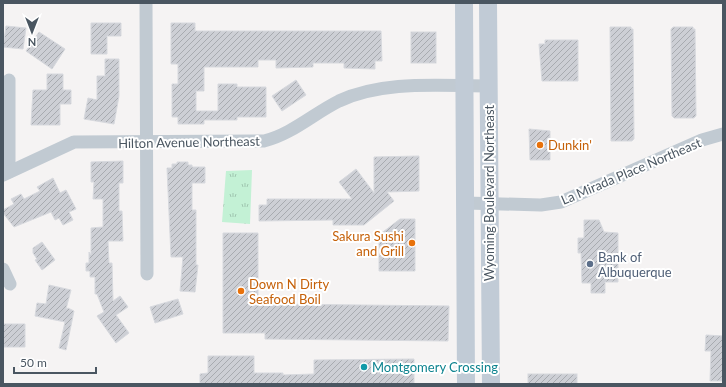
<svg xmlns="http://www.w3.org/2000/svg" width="726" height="387" font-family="Lato,sans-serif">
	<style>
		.grass { fill: url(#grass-tufts) }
		.building { fill: url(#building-hatch); stroke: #d7d9de }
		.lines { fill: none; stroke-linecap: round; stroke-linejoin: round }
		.street { stroke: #c1cad2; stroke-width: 13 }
		.secondary { stroke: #c1cbd6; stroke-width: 18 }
		.food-dot { fill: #e8710a; stroke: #fff; stroke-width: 1.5 }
		.service-dot { fill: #5c6f8a; stroke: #fff; stroke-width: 1.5 }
		.culture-dot { fill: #0f9aa8; stroke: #fff; stroke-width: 1.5 }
		.labels { text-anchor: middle; stroke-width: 4; stroke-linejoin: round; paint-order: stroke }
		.street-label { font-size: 13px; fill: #4a5661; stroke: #fff }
		.food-label { font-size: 13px; fill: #c56008; stroke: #fff; text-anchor: start }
		.service-label { font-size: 13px; fill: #4e5e75; stroke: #fff; text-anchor: start }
		.culture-label { font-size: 13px; fill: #0d838f; stroke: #fff; text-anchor: start }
	</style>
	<defs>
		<pattern id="grass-tufts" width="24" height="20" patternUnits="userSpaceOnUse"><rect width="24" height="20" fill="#c3f1d5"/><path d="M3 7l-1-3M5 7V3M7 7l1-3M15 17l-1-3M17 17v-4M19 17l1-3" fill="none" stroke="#a0c6b0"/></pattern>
		<pattern id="building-hatch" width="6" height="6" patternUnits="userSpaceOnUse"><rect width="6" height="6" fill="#cdcfd5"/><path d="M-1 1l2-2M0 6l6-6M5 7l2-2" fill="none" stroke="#a8abb0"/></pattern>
	</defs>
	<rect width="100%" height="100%" fill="#f5f3f3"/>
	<polygon class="grass" points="252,170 250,224 222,222 226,171"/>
	<g class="building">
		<polygon points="91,23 121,23 121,36 107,36 107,54 91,54"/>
		<polygon points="171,23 195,23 195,31 381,31 382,61 375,61 375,69 344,68 344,63 313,63 313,67 276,68 276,60 258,60 258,67 204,67 204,91 196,91 196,111 218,111 218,84 237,84 237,87 266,87 266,117 237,117 237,120 204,120 204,124 178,124 178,117 172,117 172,84 178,84 178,64 171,64"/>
		<polygon points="6,26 26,28 23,49 3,47"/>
		<polygon points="610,27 631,27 631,29 633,29 634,139 632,141 611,141"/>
		<polygon points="673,27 693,27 693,29 695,29 696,116 694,118 674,118 672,116 671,29"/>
		<polygon points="39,32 65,49 52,69 26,51"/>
		<rect x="411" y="32" width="25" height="31"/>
		<polygon points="545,40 578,40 578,81 542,81 539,44 545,44"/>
		<polygon points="105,59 119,59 119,96 114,124 84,119 88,98 97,100 97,76 105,76"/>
		<polygon points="47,74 63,74 63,90 71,90 71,104 60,104 60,125 31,125 33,90 47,90"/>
		<polygon points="296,80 306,95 282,111 272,96"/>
		<polygon points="529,129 550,131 550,160 530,160"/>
		<polygon points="419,156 419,191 387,192 394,201 364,225 333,225 333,220 259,221 259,205 267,205 267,199 352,199 339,182 356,169 374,193 374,157"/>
		<polygon points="123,161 123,183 119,183 119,211 122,211 123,241 108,241 109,263 112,263 113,301 120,296 128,307 116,315 129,333 116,343 97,316 104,312 97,294 95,294 95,277 90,277 90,271 86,271 86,263 89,263 89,252 91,255 91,228 103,227 103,199 93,199 94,182 91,182 91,162"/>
		<polygon points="177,162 188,162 188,165 192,165 192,167 205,167 205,183 192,183 192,210 196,210 196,265 198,265 195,292 180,291 183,257 171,257 167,168 172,168 172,164 177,164"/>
		<polygon points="53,178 60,193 66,190 76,209 69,212 73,220 63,225 59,218 55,220 51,212 14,227 3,213 3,210 14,204 11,199 21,194 24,199 40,191 37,187"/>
		<polygon points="400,219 415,219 415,271 379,271 379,235"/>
		<polygon points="584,220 599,220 604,232 618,233 618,282 605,282 605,293 591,293 591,283 582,283 581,253 578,253 578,238 584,238"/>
		<polygon points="223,233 258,233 258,302 272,302 272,304 449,306 448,341 265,339 265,333 223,333"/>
		<polygon points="42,242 55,260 42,270 35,260 37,259 33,253 33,248"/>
		<polygon points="49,285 71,290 66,309 68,308 74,311 66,350 59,348 65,322 35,316 37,303 46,304"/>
		<polygon points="178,299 183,314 155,323 150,307"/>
		<polygon points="3,324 25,324 25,347 4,347"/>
		<polygon points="706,335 723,336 723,381 710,381 711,351 705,351"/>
		<polygon points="208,356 254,356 254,373 283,373 283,375 314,374 314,360 414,359 414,384 200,384 200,374 208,373"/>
		<rect x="528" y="374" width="49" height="10"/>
	</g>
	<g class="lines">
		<g class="street">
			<polyline points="146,3 147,274"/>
			<polyline points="9,80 9,172"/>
			<path d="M 3,175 L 74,142 L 264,141 C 292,134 313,114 339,101 C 384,80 439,86 489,86"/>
			<polyline points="466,203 541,205 561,202 702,140 723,134"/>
			<polyline points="3,269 10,284"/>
		</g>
		<g class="secondary">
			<polyline points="464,3 466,384"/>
			<polyline points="488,3 491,384"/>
		</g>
	</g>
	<g class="food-dot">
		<circle cx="540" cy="145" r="4"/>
		<circle cx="412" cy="243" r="4"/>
		<circle cx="241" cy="291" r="4"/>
	</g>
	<circle class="service-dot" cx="590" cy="264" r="4"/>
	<circle class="culture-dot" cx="364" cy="367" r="4"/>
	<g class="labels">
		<g class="street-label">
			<text transform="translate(189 142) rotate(-1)" y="5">Hilton Avenue Northeast</text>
			<text transform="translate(631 171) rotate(-23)" y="5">La Mirada Place Northeast</text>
			<text transform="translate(489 193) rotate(-90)" y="5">Wyoming Boulevard Northeast</text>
		</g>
		<g class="food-label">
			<text x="548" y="150">Dunkin'</text>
			<text x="404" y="241" text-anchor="end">Sakura Sushi<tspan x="404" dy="15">and Grill</tspan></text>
			<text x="249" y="289">Down N Dirty<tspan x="249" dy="15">Seafood Boil</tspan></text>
		</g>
		<g class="service-label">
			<text x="598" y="262">Bank of<tspan x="598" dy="15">Albuquerque</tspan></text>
		</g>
		<g class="culture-label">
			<text x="372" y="372">Montgomery Crossing</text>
		</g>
	</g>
	<rect width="726" height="387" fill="none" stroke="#4a5661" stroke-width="8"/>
	<g transform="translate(32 32) rotate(180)" stroke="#ffffff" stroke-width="3" paint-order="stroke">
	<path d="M0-3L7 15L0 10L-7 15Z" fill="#4a5661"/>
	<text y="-6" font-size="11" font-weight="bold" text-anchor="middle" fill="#4a5661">N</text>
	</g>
	<path d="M14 367v6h82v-6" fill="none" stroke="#4a5661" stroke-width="2"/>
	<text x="20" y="367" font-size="12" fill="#4a5661" stroke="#ffffff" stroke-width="3" paint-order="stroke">50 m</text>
</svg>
